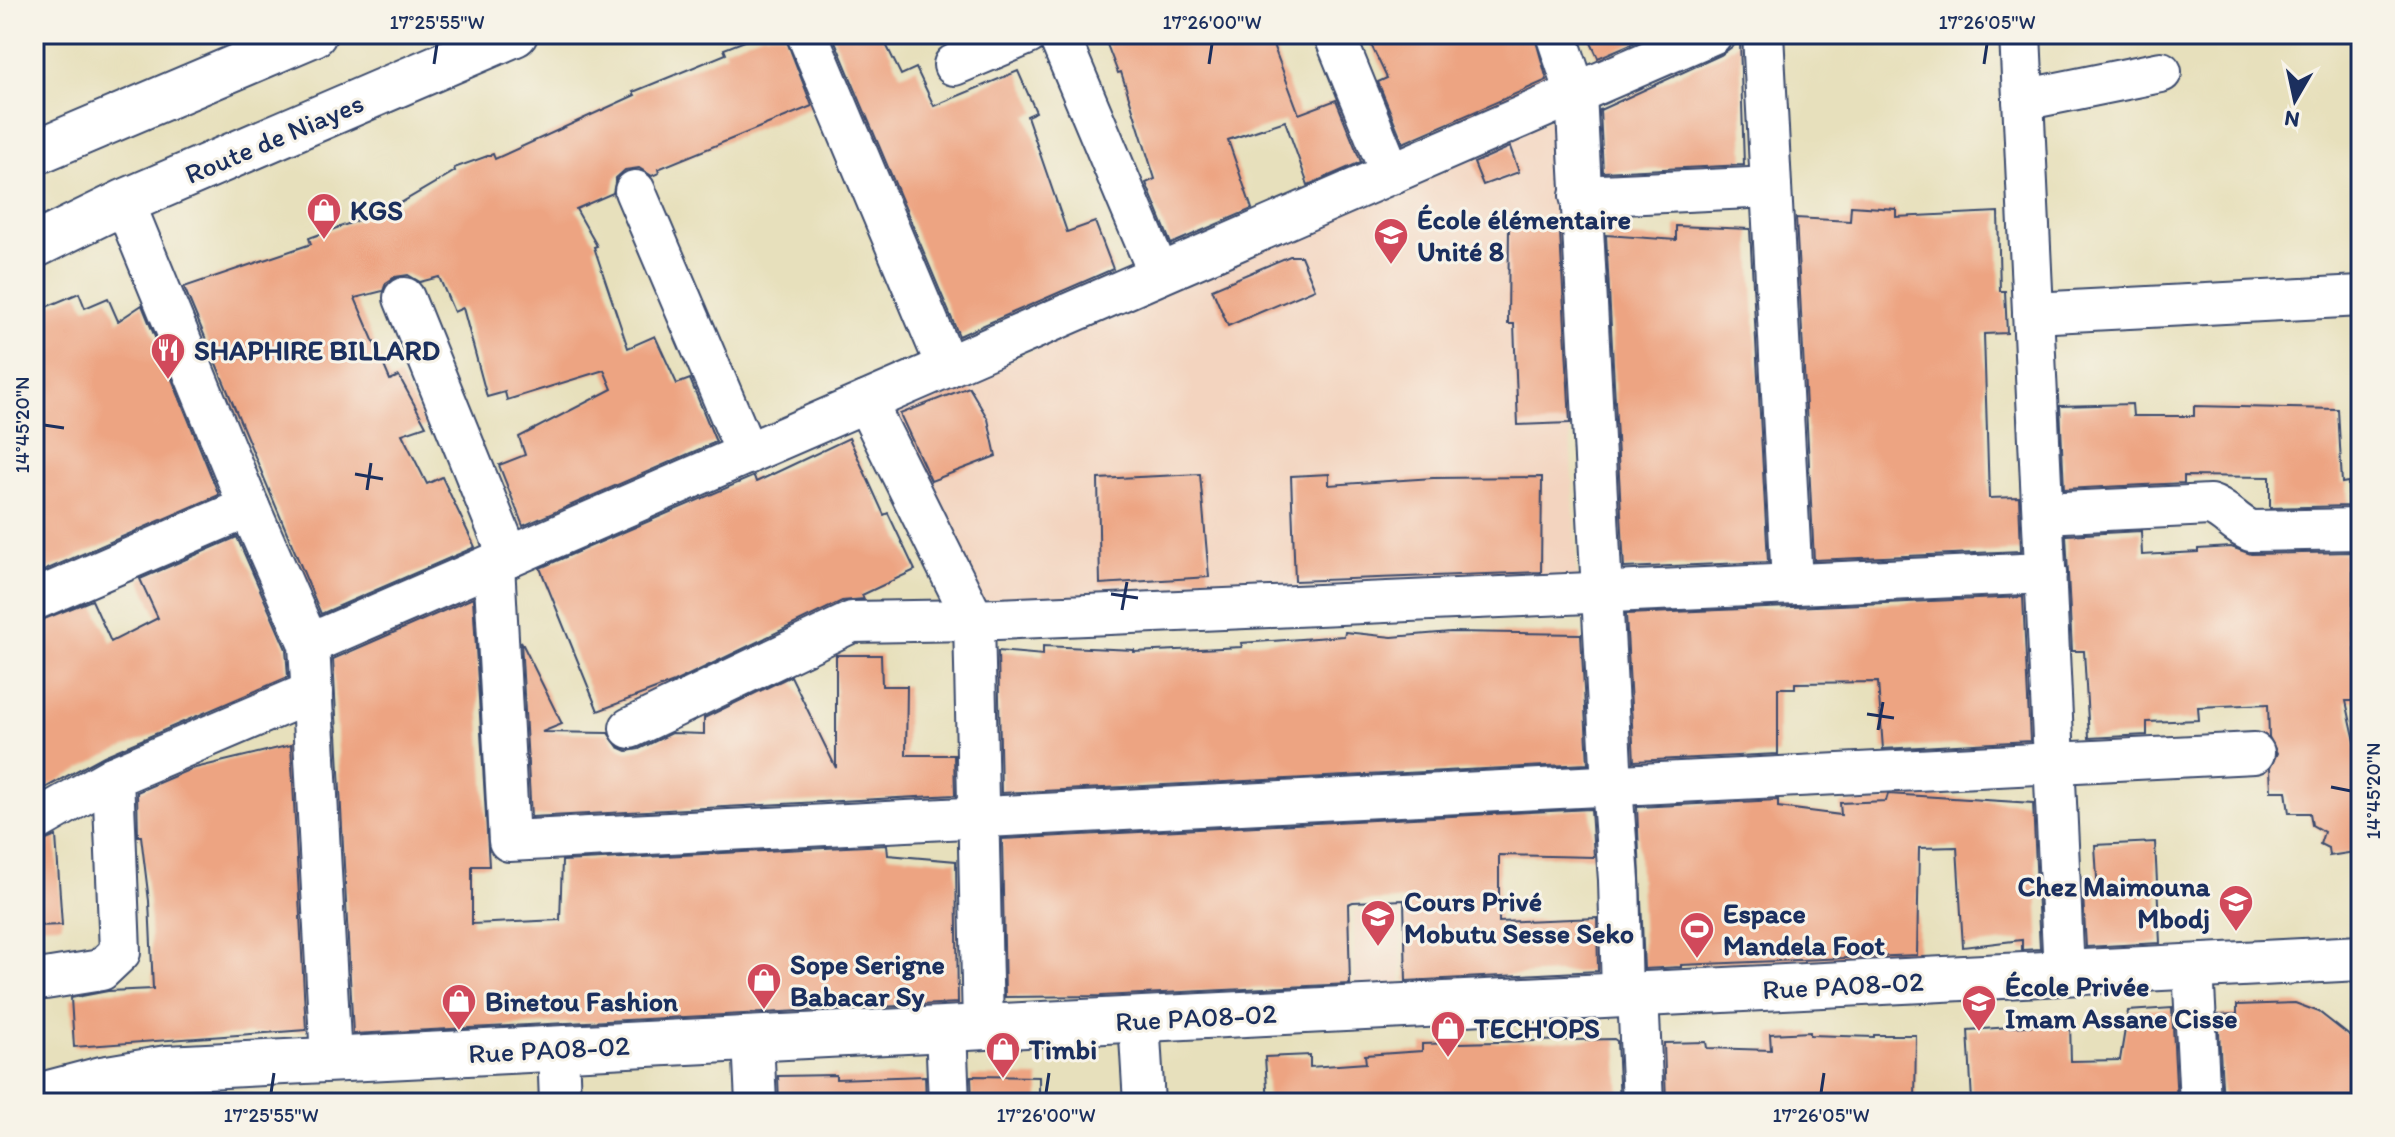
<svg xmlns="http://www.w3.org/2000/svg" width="2395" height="1137" font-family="Itim,sans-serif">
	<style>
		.built { fill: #f3d4bf }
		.building { fill: #eda482 }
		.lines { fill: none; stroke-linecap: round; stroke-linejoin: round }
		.street-casing { stroke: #3a4a6c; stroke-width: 44 }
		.secondary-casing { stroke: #3a4a6c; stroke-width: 48 }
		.primary-casing { stroke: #3a4a6c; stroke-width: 48 }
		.street { stroke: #fff; stroke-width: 40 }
		.secondary { stroke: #fff; stroke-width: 44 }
		.primary { stroke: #fff; stroke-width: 44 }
		.ticks { fill: none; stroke: #1b2f5e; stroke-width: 3 }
		.labels { text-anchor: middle; stroke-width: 6; stroke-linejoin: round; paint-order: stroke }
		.street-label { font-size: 28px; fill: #1b2f5e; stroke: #f7f3e8 }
		.poi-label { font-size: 28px; font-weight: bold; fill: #1b2f5e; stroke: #f7f3e8; text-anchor: start }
		.neatline { fill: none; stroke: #1b2f5e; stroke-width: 3 }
		.ticks-label { font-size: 20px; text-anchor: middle; fill: #1b2f5e }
	</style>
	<rect width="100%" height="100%" fill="#f7f3e8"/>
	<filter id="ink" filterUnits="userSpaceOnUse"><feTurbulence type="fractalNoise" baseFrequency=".0125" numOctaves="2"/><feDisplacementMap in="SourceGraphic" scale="16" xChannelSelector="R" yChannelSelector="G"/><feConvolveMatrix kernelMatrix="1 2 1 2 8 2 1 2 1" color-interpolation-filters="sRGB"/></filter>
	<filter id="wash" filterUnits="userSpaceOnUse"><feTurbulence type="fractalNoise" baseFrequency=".006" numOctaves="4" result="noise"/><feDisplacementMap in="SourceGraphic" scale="32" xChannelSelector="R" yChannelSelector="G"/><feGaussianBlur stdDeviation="1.8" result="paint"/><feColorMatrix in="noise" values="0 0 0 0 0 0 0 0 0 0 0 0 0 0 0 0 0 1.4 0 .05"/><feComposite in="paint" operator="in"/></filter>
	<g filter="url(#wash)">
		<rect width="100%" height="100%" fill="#e7e0bc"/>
		<g class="built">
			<polygon points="1555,117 1577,579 980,601 886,416"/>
			<polygon points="1354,910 1401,910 1402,986 1354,986"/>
		</g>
		<g id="blocks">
			<g class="building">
				<polygon points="763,34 784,34 812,106 658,169 659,173 652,176 639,168 625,170 616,178 613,193 576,209 597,246 594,247 628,348 655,336 677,384 690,379 716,442 523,526 499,465 525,455 519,437 612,389 604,370 507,400 505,392 487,397 463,308 454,312 439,277 420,282 408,275 395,277 386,283 383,291 355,298 390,380 399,376 426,426 402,434 427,484 442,477 475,547 321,614 184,287 311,244 309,238 392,208 455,171 454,168 493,154 495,159 635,95 633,92 726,54 724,49"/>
				<polygon points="832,34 881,34 901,75 916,68 934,106 1018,71 1036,112 1027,116 1067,232 1095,222 1113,269 959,336"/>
				<polygon points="1103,34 1269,34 1299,114 1336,100 1361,162 1308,185 1285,121 1228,140 1252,209 1171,244 1146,183 1155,179 1121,72 1118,73"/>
				<polygon points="1366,34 1534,34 1547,80 1403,143 1378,82 1387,78"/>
				<polygon points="1587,34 1654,34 1598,58"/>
				<polygon points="1740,41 1744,165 1603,172 1600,110 1721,55"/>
				<polygon points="1510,147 1519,172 1483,185 1474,163"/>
				<polygon points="1851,206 1896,209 1896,217 1998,212 2000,291 2005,291 2007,333 1984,334 1989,498 2019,497 2021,551 1814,560 1796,218 1850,221"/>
				<polygon points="1676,226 1750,229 1768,562 1624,568 1606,235 1676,240"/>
				<polygon points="1509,227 1551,227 1551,232 1560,232 1570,423 1518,425 1514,324 1508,324"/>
				<polygon points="1290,256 1301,256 1315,289 1228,326 1212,289"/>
				<polygon points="79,293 85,308 108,298 118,321 142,305 219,495 34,575 34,312"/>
				<polygon points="969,387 988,419 996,456 931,481 900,414"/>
				<polygon points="2132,404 2133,416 2194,416 2194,406 2338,409 2342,483 2348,482 2349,506 2270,508 2270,477 2184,476 2184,483 2064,489 2060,406"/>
				<polygon points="849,438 884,515 888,513 915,570 862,595 864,599 842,601 674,682 598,711 540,568 754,476 756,482"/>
				<polygon points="1200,474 1209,577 1100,584 1098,479"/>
				<polygon points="1329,474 1329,485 1433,478 1542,477 1541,572 1295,581 1291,476"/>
				<polygon points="2141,531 2142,555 2198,552 2198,549 2231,547 2251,554 2353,552 2353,610 2358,701 2346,701 2361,768 2361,851 2329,856 2328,848 2320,844 2324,832 2312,825 2310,813 2289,813 2286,791 2271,791 2270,768 2277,753 2269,737 2268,704 2198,707 2199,720 2147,722 2147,735 2089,738 2084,651 2072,651 2066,535"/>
				<polygon points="237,537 286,649 288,677 104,756 34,794 34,623 92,600 111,642 158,618 140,579"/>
				<polygon points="2023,597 2030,741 1883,749 1878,682 1795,683 1795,688 1778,688 1778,754 1634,761 1626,614"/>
				<polygon points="473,598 489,866 472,866 472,924 560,920 562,861 887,845 888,855 956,861 958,1003 353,1034 333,659"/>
				<polygon points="1345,632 1392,637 1451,632 1581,634 1588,764 1001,793 998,651 1043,655 1043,646 1134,650 1134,652 1242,647 1241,643 1344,636"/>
				<polygon points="521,641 562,724 542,732 608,733 618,747 627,751 639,749 672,733 704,734 704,718 791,676 836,768 836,655 881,655 882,686 907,686 906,755 954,755 955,795 531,817"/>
				<polygon points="291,745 306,1030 74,1047 71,998 108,991 153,989 149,901 141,836 138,836 137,792 191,769"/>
				<polygon points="1888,794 2033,803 2040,949 2022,950 2022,940 1963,947 1957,847 1919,848 1917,955 1681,965 1681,967 1644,969 1637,807 1778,800 1778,807 1841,815 1840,803 1886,801"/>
				<polygon points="1591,809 1594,857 1499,855 1499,922 1597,918 1598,971 1406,981 1404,900 1353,902 1348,904 1350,984 1101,996 1005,997 1002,839"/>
				<polygon points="56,836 62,925 34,926 34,845"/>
				<polygon points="2155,842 2160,943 2086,947 2083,895 2098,894 2095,845"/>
				<polygon points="2295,1003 2319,1012 2361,1045 2361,1103 2223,1103 2218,1015 2237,1014 2237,1005"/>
				<polygon points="2172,1008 2177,1103 2033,1103 2033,1098 1972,1101 1968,1030 2070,1023 2071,1061 2120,1060 2128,1011"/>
				<polygon points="1810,1032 1810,1035 1874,1037 1874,1035 1916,1035 1915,1103 1666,1103 1664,1043 1706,1042 1707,1048 1771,1050 1770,1034"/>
				<polygon points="1614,1039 1617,1041 1620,1103 1268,1103 1265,1057 1310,1055 1310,1067 1366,1063 1365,1055 1422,1051 1422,1044"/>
				<polygon points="836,1075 836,1079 925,1076 926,1103 779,1103 778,1076"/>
				<polygon points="971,1076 1039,1077 1039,1103 972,1103"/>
			</g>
		</g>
	</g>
	<g filter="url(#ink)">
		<use href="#blocks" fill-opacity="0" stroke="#3a4a6c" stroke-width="2"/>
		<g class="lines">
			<g class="street-casing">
				<g id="street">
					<polyline points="807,34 947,367"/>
					<polyline points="1058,34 1159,274"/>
					<polyline points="1334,34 1391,174"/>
					<polyline points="1556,34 1576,93 1612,785 1619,880 1622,995"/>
					<polyline points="1763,34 1792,583"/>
					<polyline points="2020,34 2064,973"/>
					<polyline points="954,65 1028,34"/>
					<polyline points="2023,100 2161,72"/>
					<polyline points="635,191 747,454"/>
					<polyline points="1580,196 1771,187"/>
					<polyline points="124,202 249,507 309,644 331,1060"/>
					<polyline points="404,298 509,557"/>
					<polyline points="2033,313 2361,296"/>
					<polyline points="866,402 974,620 983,1027"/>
					<path d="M 2043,513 L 2210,505 C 2226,510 2235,525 2251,531 L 2361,529"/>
					<polyline points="494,564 509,841 2254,753"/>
					<polyline points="34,600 249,507"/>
					<polyline points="309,644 1712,34"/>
					<polyline points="630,728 852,622 974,620 2046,573"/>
					<polyline points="34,822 113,777 312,692"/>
					<polyline points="2193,967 2200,1103"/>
					<polyline points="34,979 45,979 101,970 120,952 113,777"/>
					<polyline points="1638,995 1643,1103"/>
					<polyline points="1139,1020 1144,1103"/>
					<polyline points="946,1029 949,1103"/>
					<polyline points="753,1039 756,1103"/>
					<polyline points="558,1048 560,1103"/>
					<polyline points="167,1068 168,1103"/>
				</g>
			</g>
			<g class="secondary-casing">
				<polyline id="secondary" points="34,1097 102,1079 167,1068 2361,958"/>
			</g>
			<g class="primary-casing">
				<g id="primary">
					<polyline points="34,153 314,34"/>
					<polyline points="34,246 124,202 515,34"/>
				</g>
			</g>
			<use href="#street" class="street"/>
			<use href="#secondary" class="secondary"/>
			<use href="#primary" class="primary"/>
		</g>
	</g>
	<path class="ticks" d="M 434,64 L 437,44M 1209,64 L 1212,44M 1984,64 L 1987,44M 44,425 L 64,428M 355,474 L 383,479M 367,490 L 371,463M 1111,594 L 1138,598M 1122,610 L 1127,582M 1867,714 L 1894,718M 1878,730 L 1883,702M 2331,787 L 2351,791M 271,1093 L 274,1073M 1046,1093 L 1049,1073M 1821,1093 L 1824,1073"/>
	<defs>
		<g id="shop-pin" transform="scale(1.8)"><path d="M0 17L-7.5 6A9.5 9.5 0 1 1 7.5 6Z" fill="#d1495b" stroke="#f7f3e8"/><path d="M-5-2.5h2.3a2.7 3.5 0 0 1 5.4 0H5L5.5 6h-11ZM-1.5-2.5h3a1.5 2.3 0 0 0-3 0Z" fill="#fff"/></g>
		<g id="school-pin" transform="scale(1.8)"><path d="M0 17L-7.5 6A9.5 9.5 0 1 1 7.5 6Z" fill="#d1495b" stroke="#f7f3e8"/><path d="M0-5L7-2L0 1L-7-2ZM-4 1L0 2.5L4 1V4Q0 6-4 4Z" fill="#fff"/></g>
		<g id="restaurant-pin" transform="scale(1.8)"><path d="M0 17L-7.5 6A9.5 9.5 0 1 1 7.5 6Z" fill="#d1495b" stroke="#f7f3e8"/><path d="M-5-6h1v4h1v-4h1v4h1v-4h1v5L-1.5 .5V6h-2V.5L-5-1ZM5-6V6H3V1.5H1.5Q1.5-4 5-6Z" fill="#fff"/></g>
		<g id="stadium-pin" transform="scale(1.8)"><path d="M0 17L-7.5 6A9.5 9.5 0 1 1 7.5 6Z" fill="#d1495b" stroke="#f7f3e8"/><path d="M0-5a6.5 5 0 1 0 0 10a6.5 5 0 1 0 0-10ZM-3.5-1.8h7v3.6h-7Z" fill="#fff"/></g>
	</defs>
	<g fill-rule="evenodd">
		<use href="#shop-pin" x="324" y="210"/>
		<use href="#school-pin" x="1391" y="235"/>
		<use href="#restaurant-pin" x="168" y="350"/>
		<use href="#school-pin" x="2236" y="902"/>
		<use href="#school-pin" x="1378" y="917"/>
		<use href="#stadium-pin" x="1697" y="929"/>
		<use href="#shop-pin" x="764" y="980"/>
		<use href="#shop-pin" x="459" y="1001"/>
		<use href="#school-pin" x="1979" y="1002"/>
		<use href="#shop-pin" x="1448" y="1028"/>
		<use href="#shop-pin" x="1003" y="1049"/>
	</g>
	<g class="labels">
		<g class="street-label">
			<text transform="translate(274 138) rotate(-23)" y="10">Route de Niayes</text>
			<text transform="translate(1843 985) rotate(-3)" y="10">Rue PA08-02</text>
			<text transform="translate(1196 1017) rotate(-3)" y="10">Rue PA08-02</text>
			<text transform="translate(549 1049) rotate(-3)" y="10">Rue PA08-02</text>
		</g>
		<g class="poi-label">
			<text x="350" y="220">KGS</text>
			<text x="1417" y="229">École élémentaire<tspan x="1417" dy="32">Unité 8</tspan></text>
			<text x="194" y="360">SHAPHIRE BILLARD</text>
			<text x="2210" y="896" text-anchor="end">Chez Maimouna<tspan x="2210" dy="32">Mbodj</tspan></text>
			<text x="1404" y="911">Cours Privé<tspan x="1404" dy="32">Mobutu Sesse Seko</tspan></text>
			<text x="1723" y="923">Espace<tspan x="1723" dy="32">Mandela Foot</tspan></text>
			<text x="790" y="974">Sope Serigne<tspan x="790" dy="32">Babacar Sy</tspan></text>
			<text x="2005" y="996">École Privée<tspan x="2005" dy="32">Imam Assane Cisse</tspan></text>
			<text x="485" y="1011">Binetou Fashion</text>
			<text x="1474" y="1038">TECH'OPS</text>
			<text x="1029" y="1059">Timbi</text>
		</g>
	</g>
	<rect width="2395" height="1137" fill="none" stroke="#f7f3e8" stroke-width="88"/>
	<g transform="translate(2295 100) rotate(189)" stroke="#f7f3e8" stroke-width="6" paint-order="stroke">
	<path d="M0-6L14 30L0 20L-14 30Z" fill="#1b2f5e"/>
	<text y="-12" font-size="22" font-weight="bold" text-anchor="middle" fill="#1b2f5e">N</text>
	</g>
	<rect x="44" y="44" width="2307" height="1049" class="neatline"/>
	<g class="ticks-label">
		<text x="437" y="29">17°25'55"W</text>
		<text x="1212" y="29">17°26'00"W</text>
		<text x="1987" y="29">17°26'05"W</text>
		<text transform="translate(22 425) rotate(-90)" y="7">14°45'20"N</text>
		<text transform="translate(2373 791) rotate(-90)" y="7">14°45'20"N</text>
		<text x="271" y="1122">17°25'55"W</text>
		<text x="1046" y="1122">17°26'00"W</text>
		<text x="1821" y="1122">17°26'05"W</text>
	</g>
</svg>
